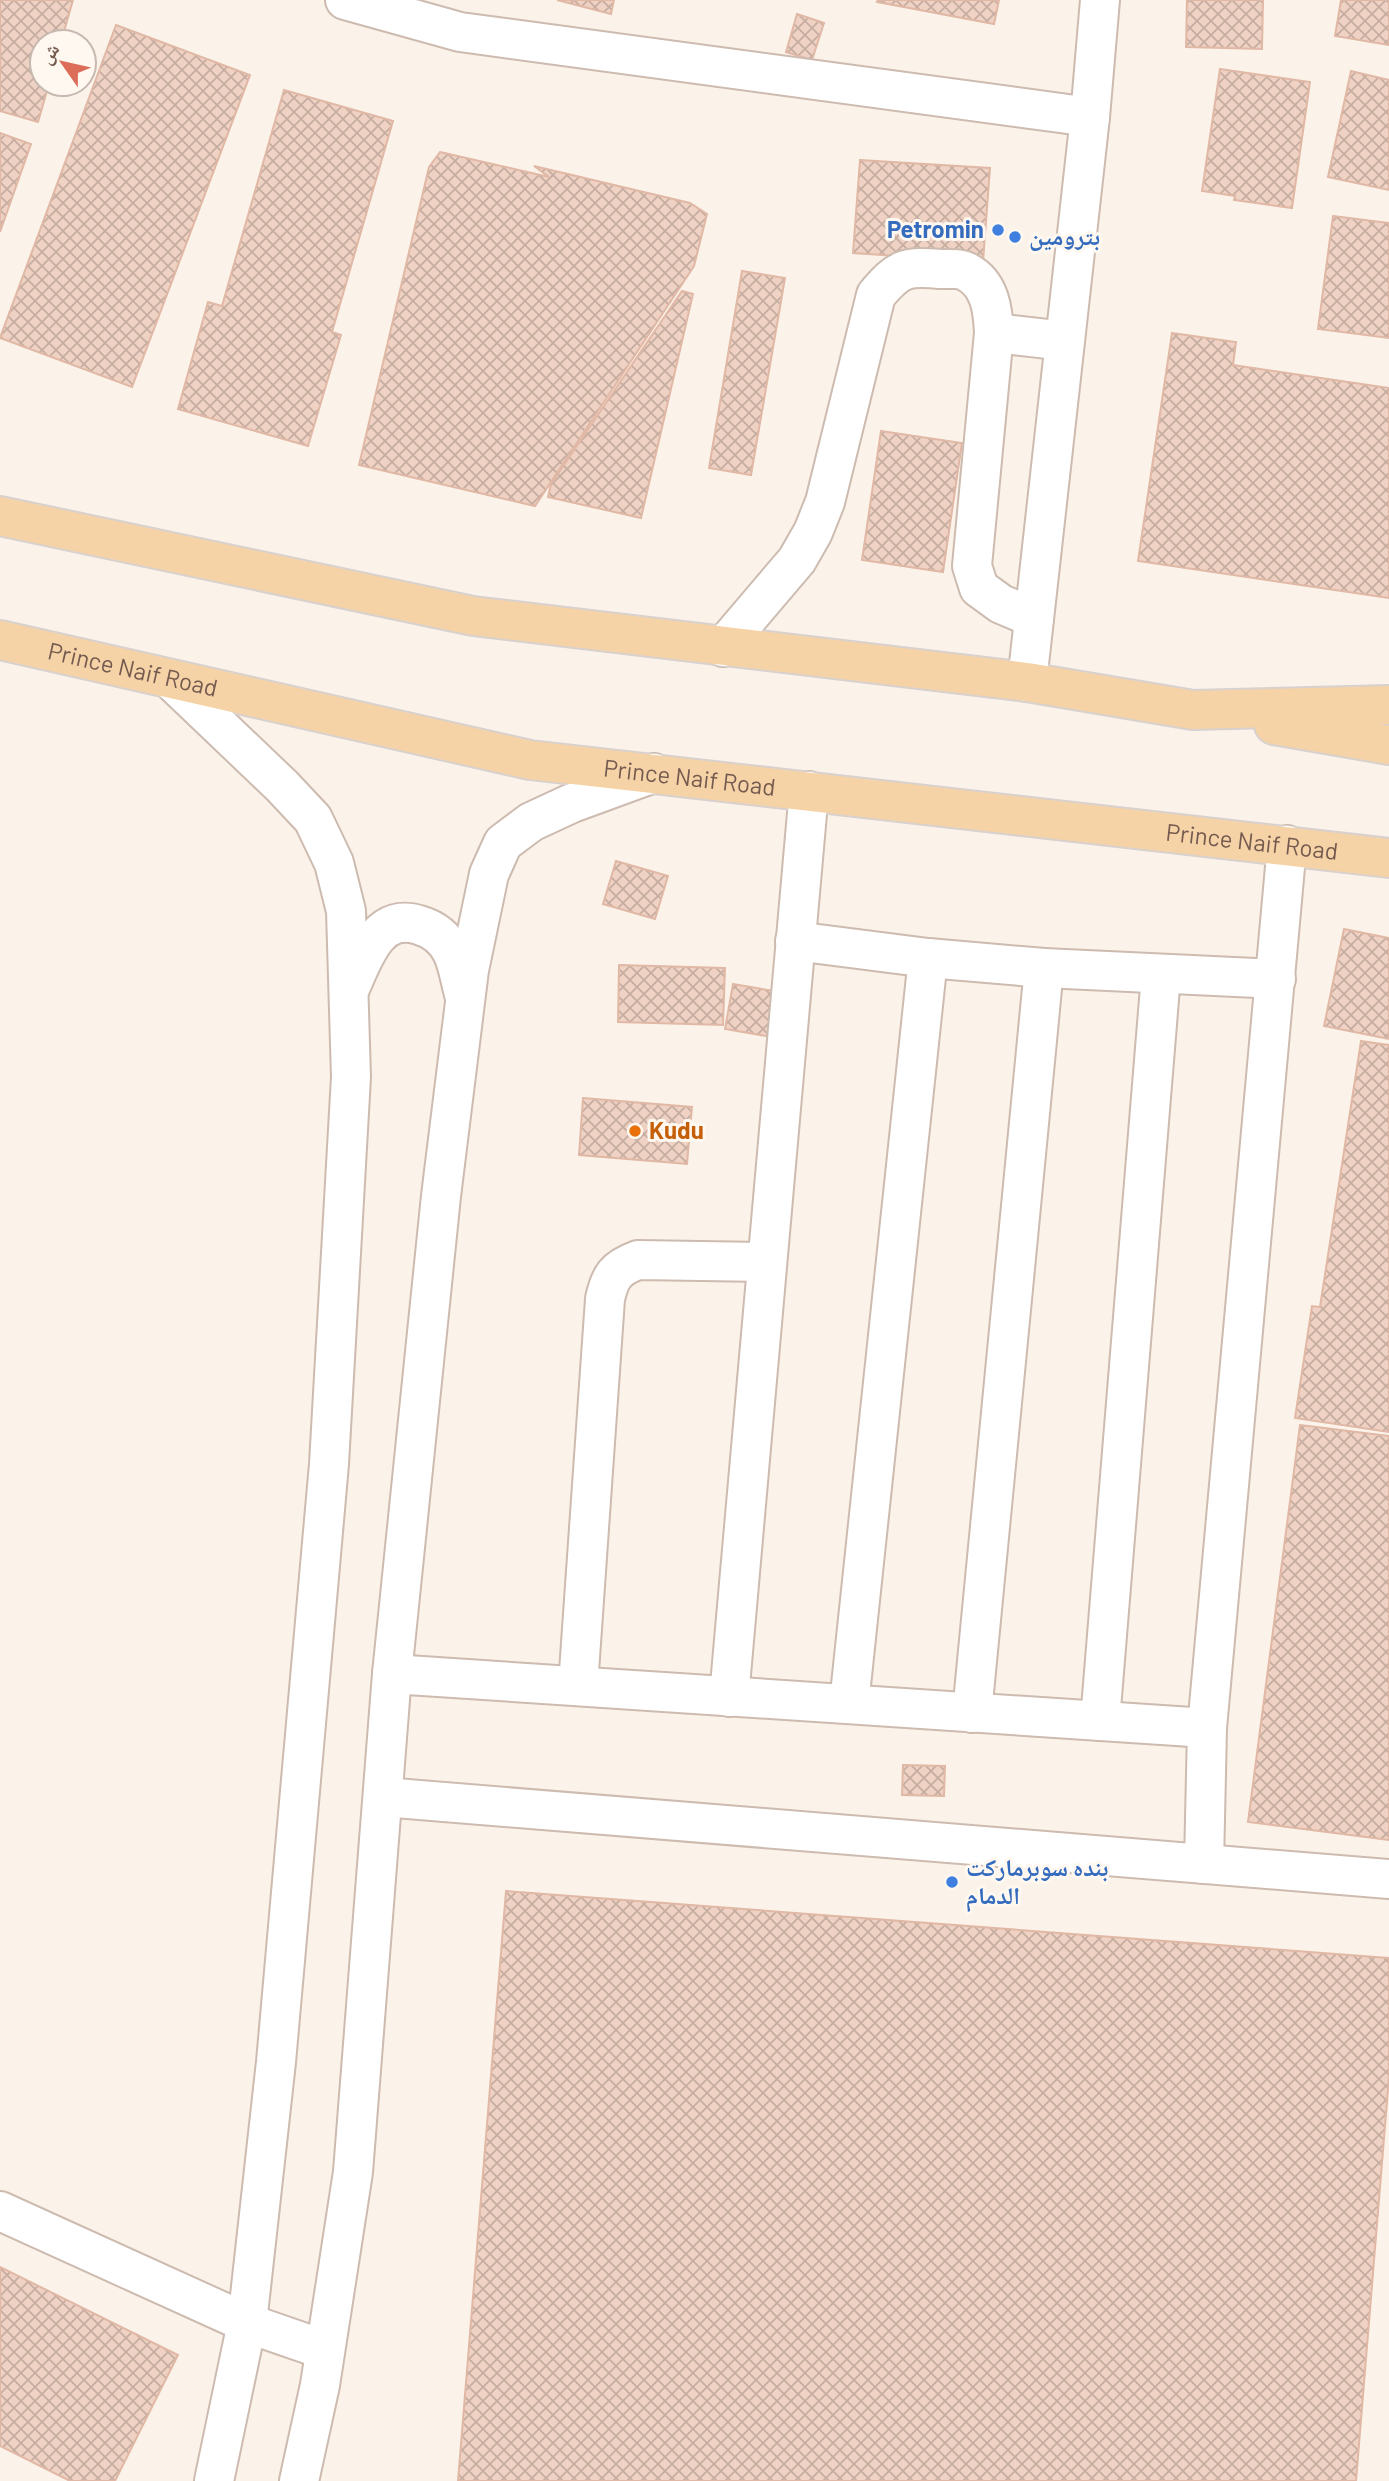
<svg xmlns="http://www.w3.org/2000/svg" width="1389" height="2481" font-family="Barlow,'Noto Naskh Arabic',sans-serif">
	<style>
		.building { fill: url(#building-cross-hatch); stroke: #e1b8a5; stroke-width: 2 }
		.lines { fill: none; stroke-linecap: round; stroke-linejoin: round }
		.minor-casing { stroke: #cdbbb0; stroke-width: 42 }
		.major-casing { stroke: #d8d1ce; stroke-width: 42 }
		.minor { stroke: #fff; stroke-width: 38 }
		.major { stroke: #f5d3a7; stroke-width: 38 }
		.shop-dot { fill: #3f7fe0; stroke: #fef8f0; stroke-width: 2.5 }
		.food-dot { fill: #e8710a; stroke: #fef8f0; stroke-width: 2.5 }
		.labels { text-anchor: middle; stroke-width: 6; stroke-linejoin: round; paint-order: stroke }
		.shop-label { font-size: 24px; font-weight: bold; fill: #366cbe; stroke: #fef8f0; text-anchor: start }
		.street-label { font-size: 24px; fill: #755a4f; stroke: #fef8f0 }
		.food-label { font-size: 24px; font-weight: bold; fill: #c56008; stroke: #fef8f0; text-anchor: start }
	</style>
	<defs>
		<pattern id="building-cross-hatch" width="8" height="8" patternUnits="userSpaceOnUse" patternTransform="scale(1.75)"><rect width="8" height="8" fill="#efd2c3"/><path d="M0 0l8 8M0 8l8-8" fill="none" stroke="#c6ada1"/></pattern>
	</defs>
	<rect width="100%" height="100%" fill="#fbf3ea"/>
	<g class="building">
		<polygon points="0,0 73,0 61,42 42,42 42,84 49,84 38,122 0,111"/>
		<polygon points="557,0 614,0 611,14"/>
		<polygon points="878,0 999,0 994,24 877,2"/>
		<polygon points="1187,0 1263,0 1262,49 1186,47"/>
		<polygon points="1341,0 1389,0 1389,45 1335,36"/>
		<polygon points="797,14 824,23 812,60 786,52"/>
		<polygon points="116,25 250,75 132,387 0,338"/>
		<polygon points="1220,69 1310,82 1292,208 1234,200 1235,196 1202,191"/>
		<polygon points="1351,71 1389,80 1389,190 1328,177"/>
		<polygon points="284,90 393,121 332,332 341,335 308,446 178,409 208,302 222,306"/>
		<polygon points="0,133 31,144 0,232"/>
		<polygon points="440,152 549,177 534,166 690,203 707,214 694,266 535,506 359,465 429,167"/>
		<polygon points="860,160 990,168 983,262 853,253"/>
		<polygon points="1333,216 1389,223 1389,338 1318,329"/>
		<polygon points="742,271 785,278 751,475 709,468"/>
		<polygon points="682,291 693,294 641,518 548,497 551,484"/>
		<polygon points="1172,333 1236,342 1233,365 1389,388 1389,598 1138,561"/>
		<polygon points="881,431 962,443 943,572 862,560"/>
		<polygon points="616,861 668,876 655,919 603,904"/>
		<polygon points="1344,929 1389,938 1389,1039 1324,1026"/>
		<polygon points="619,965 725,968 723,1025 618,1022"/>
		<polygon points="733,984 786,993 778,1038 725,1029"/>
		<polygon points="1361,1041 1389,1045 1389,1432 1295,1418 1312,1306 1320,1307"/>
		<polygon points="583,1098 692,1107 687,1164 579,1155"/>
		<polygon points="1300,1425 1389,1436 1389,1840 1248,1822"/>
		<polygon points="903,1765 945,1766 944,1796 902,1795"/>
		<polygon points="506,1891 1389,1958 1389,2077 1356,2481 458,2481"/>
		<polygon points="0,2267 178,2355 115,2481 70,2481 0,2446"/>
	</g>
	<g class="lines">
		<g class="minor-casing">
			<g id="minor">
				<polyline points="345,0 460,32 1090,117"/>
				<polyline points="994,333 1065,341"/>
				<path d="M 723,647 L 797,560 L 813,532 L 825,502 L 876,295 C 899,268 905,266 940,269 C 948,269 961,268 967,272 C 990,284 993,310 994,333 L 972,566 L 979,588 L 1001,604 L 1034,618"/>
				<polyline points="171,680 282,786 313,819 334,863 346,911 351,1077 329,1464 276,2062 247,2323 214,2481"/>
				<polyline points="1027,682 1090,117 1100,0"/>
				<polyline points="795,941 928,958 1044,968 1276,979"/>
				<path d="M 351,986 C 364,957 378,912 419,925 C 433,929 445,938 452,952 C 458,964 460,980 464,994"/>
				<polyline points="392,1674 1207,1728"/>
				<path d="M 578,1686 L 605,1299 C 610,1276 616,1268 638,1260 L 767,1262"/>
				<polyline points="729,1697 809,791"/>
				<polyline points="849,1704 928,958"/>
				<polyline points="972,1713 1044,968"/>
				<polyline points="1100,1721 1161,975"/>
				<polyline points="383,1797 1389,1879"/>
				<polyline points="1204,1864 1207,1728 1287,845"/>
				<polyline points="0,2211 247,2323 325,2350"/>
				<polyline points="299,2481 320,2385 353,2172 392,1674 441,1196 469,970 489,874 503,843 531,822 572,803 654,773"/>
			</g>
		</g>
		<g class="major-casing">
			<g id="major">
				<polyline points="0,516 473,616 1027,682 1193,710 1389,705"/>
				<path id="s1" d="M 0,640 L 530,760 L 1389,858"/>
				<polyline points="1274,725 1389,745"/>
			</g>
		</g>
		<use href="#minor" class="minor"/>
		<use href="#major" class="major"/>
	</g>
	<g class="shop-dot">
		<circle cx="998" cy="230" r="7"/>
		<circle cx="1015" cy="237" r="7"/>
		<circle cx="952" cy="1882" r="7"/>
	</g>
	<circle class="food-dot" cx="635" cy="1131" r="7"/>
	<g class="labels">
		<g class="shop-label">
			<text x="984" y="238" text-anchor="end">Petromin</text>
			<text x="1029" y="245">بترومين</text>
			<text x="966" y="1876">بنده سوبرماركت<tspan x="966" dy="28">الدمام</tspan></text>
		</g>
		<g class="street-label">
			<text dy="8" stroke="none"><textPath href="#s1" startOffset="136">Prince Naif Road</textPath></text>
			<text dy="8" stroke="none"><textPath href="#s1" startOffset="704">Prince Naif Road</textPath></text>
			<text dy="8" stroke="none"><textPath href="#s1" startOffset="1270">Prince Naif Road</textPath></text>
		</g>
		<g class="food-label">
			<text x="649" y="1139">Kudu</text>
		</g>
	</g>
	<g transform="translate(63 63) rotate(304)"><circle r="33" fill="#fef8f0" stroke="#c7b9b0" stroke-width="2"/>
	<path d="M0-5L12 26L0 18L-12 26Z" fill="#dc6d58"/>
	<text y="-10" font-size="19" font-weight="bold" text-anchor="middle" fill="#755a4f">ش</text>
	</g>
</svg>
